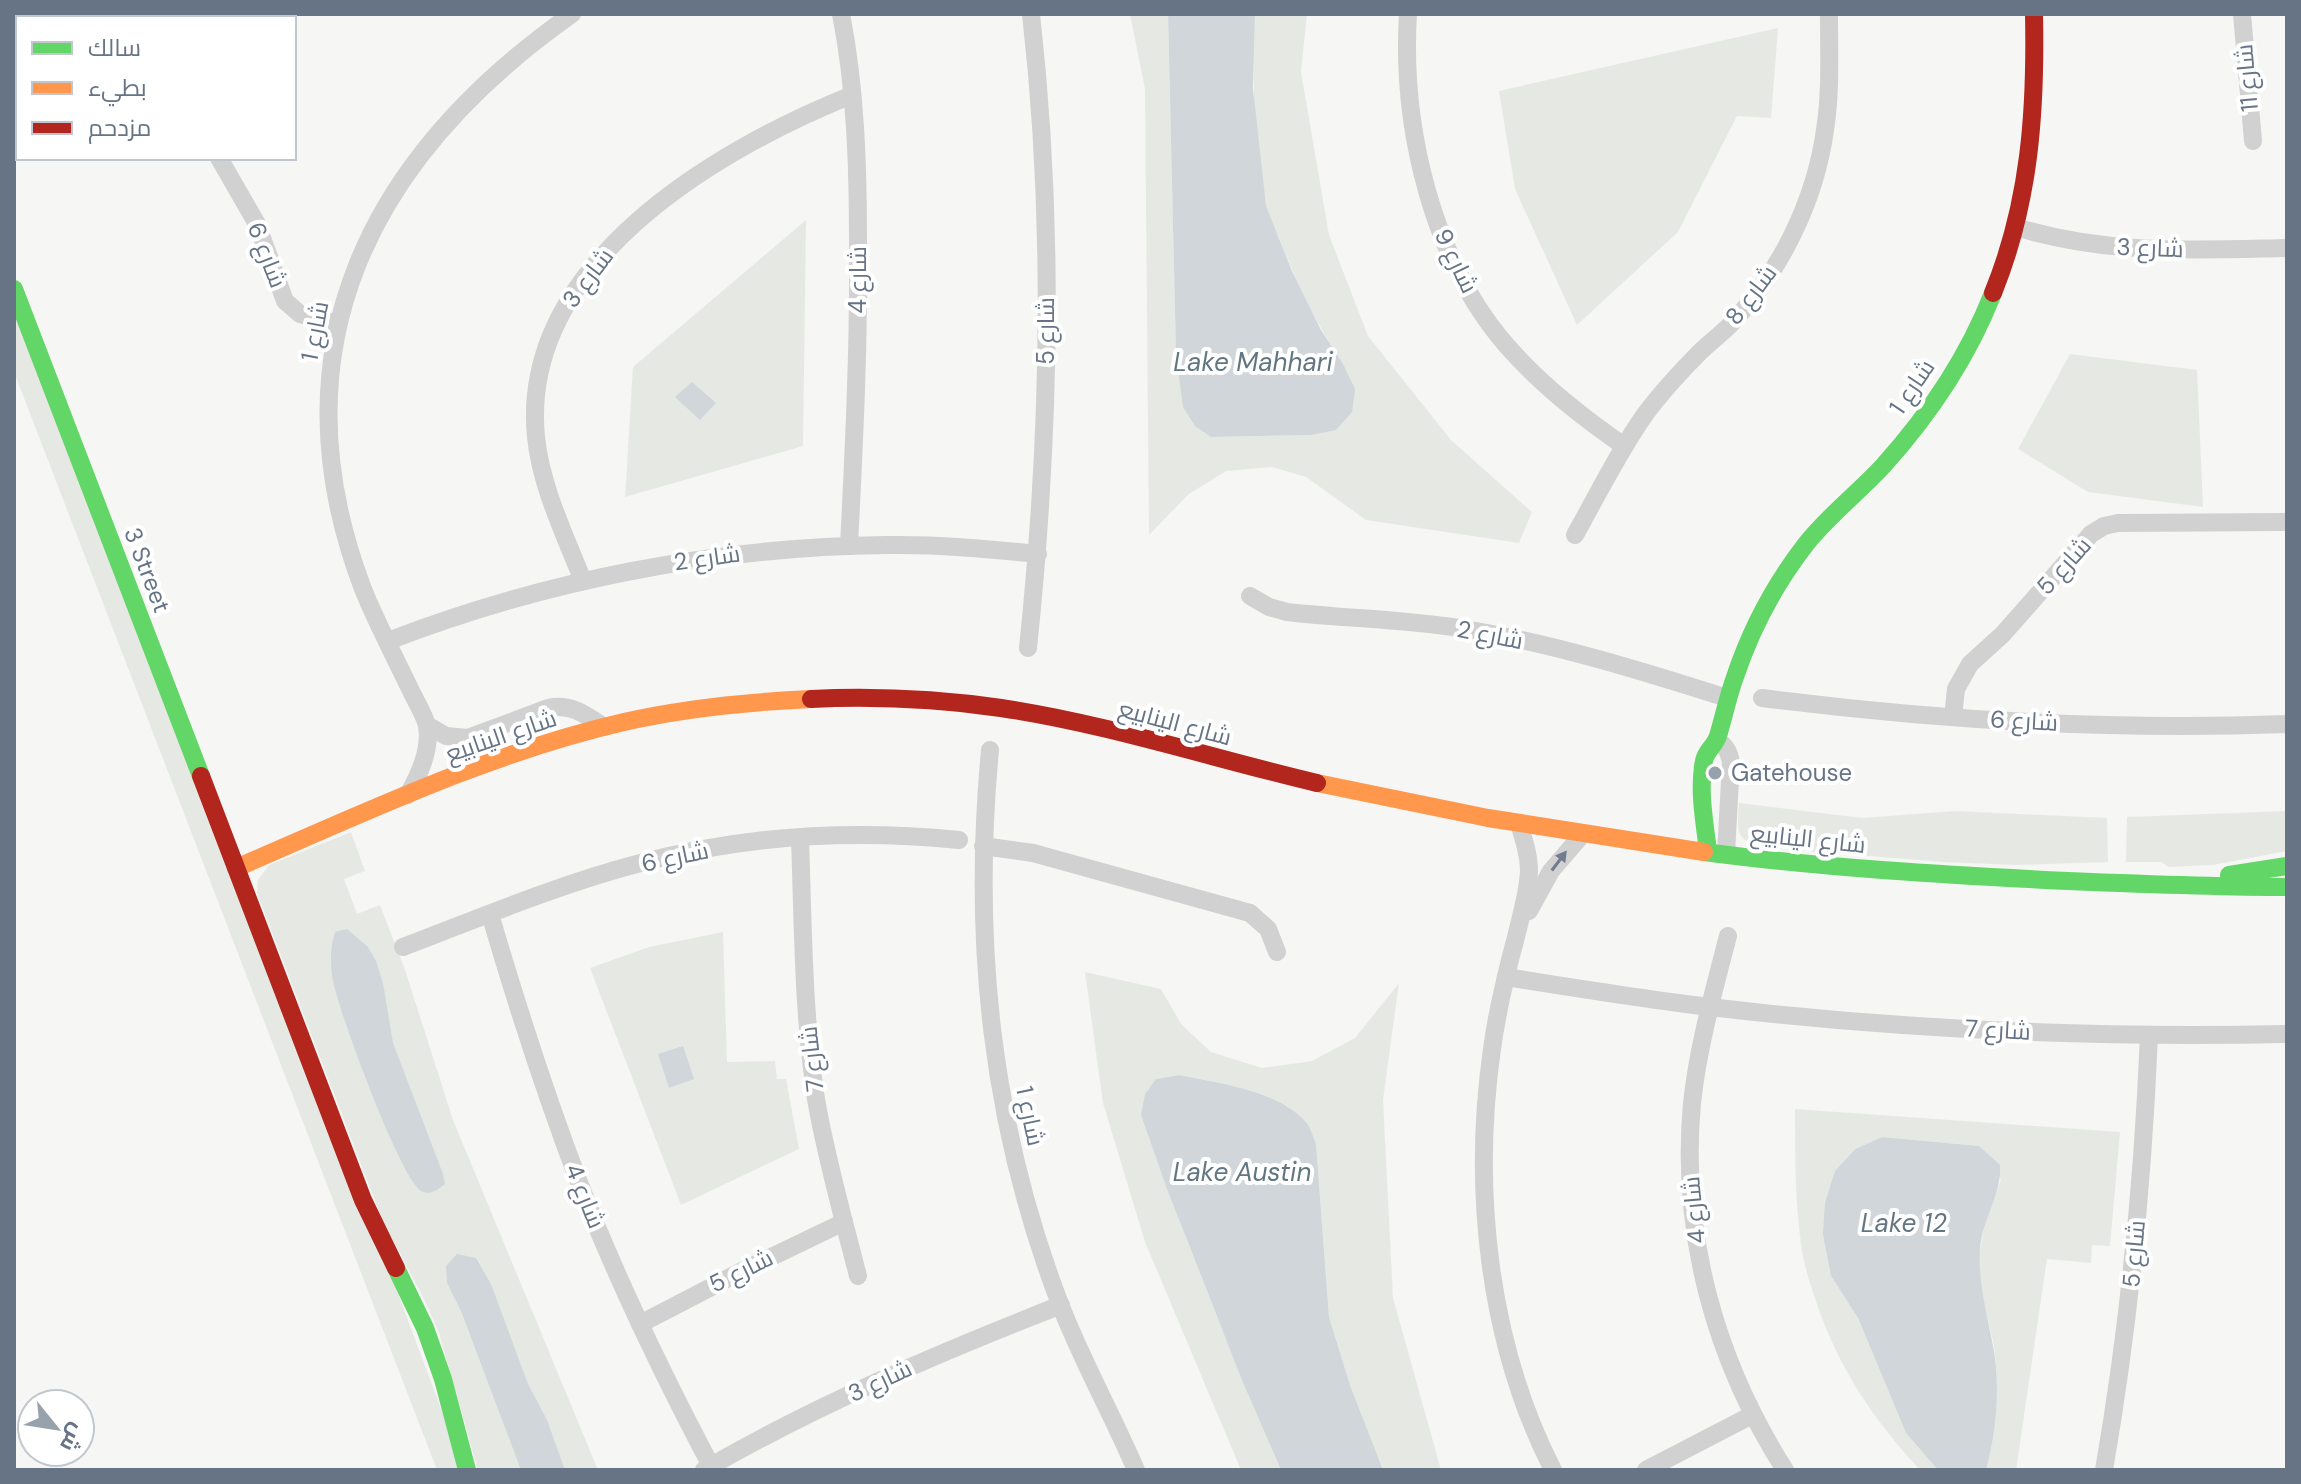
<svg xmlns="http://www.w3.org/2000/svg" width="2301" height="1484" font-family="'DM Sans',Cairo,sans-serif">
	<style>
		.green { fill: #e6e9e3 }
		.water { fill: #d0d6da }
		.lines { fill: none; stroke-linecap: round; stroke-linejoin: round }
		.street { stroke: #d1d1d2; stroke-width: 18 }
		.fast { stroke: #63d668; stroke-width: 18 }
		.slow { stroke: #ff974d; stroke-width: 18 }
		.jam { stroke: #b3261e; stroke-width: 18 }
		.oneway { fill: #717d8e }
		.poi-dot { fill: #98a2ad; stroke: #fff; stroke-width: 3 }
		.labels { text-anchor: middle; stroke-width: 8; stroke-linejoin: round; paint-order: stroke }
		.street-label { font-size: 24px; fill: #667486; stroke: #fff }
		.poi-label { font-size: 24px; fill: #667486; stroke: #fff; text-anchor: start }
		.water-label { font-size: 26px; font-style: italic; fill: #627682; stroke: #fff }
	</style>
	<rect width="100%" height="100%" fill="#f6f6f5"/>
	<g class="green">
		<path d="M 1130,14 L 1168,14 L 1176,354 L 1211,437 L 1311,435 L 1342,362 C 1317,325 1298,285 1281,243 C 1276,230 1268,216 1265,203 C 1252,141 1253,77 1255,14 L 1307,14 L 1301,72 L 1329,235 L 1368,336 L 1451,440 L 1532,512 L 1519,543 L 1366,520 L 1306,477 L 1272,467 L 1226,471 L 1189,494 L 1149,535 L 1145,89 Z"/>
		<polygon points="1778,28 1771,118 1737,116 1678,232 1577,325 1515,189 1499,91"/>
		<polygon points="806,220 803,446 625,497 633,367"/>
		<polygon points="14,289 363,1200 464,1470 437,1470 14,372"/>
		<polygon points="2070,354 2197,370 2203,507 2088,492 2018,449"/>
		<path d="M 1739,803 L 1862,818 L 1955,811 L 2107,818 L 2108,862 L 2015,865 L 1943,862 L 1768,848 C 1735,841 1737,834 1739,803 Z"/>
		<polygon points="2287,811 2287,851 2213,865 2168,867 2162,862 2126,862 2127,817"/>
		<polygon points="351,832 365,871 344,879 357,914 380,905 405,970 453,1120 598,1470 478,1470 439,1333 424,1299 382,1219 257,893 258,880 269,865"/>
		<polygon points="723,932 727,1062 775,1061 777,1079 786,1079 799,1149 681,1205 590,968 649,947"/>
		<path d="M 1085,972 L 1161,989 L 1181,1024 L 1211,1052 L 1262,1068 L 1312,1061 L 1355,1038 L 1399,983 L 1383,1100 L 1393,1298 L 1441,1470 L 1383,1470 L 1350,1385 L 1329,1317 L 1316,1144 L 1256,1093 L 1179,1075 L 1156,1079 L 1141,1115 C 1183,1235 1231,1353 1281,1470 L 1241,1470 L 1145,1242 L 1103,1103 Z"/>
		<path d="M 1795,1109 L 2120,1132 L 2110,1246 L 2092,1245 L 2091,1263 L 2047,1259 L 2016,1470 L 1986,1470 C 1997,1430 2000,1382 1993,1341 C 1986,1309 1975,1278 1981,1244 C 1984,1222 1993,1200 2001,1180 L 1979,1146 L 1882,1137 L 1855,1149 L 1835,1171 L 1831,1276 L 1858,1318 L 1906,1433 L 1938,1470 L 1920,1470 C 1874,1420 1839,1369 1817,1304 C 1811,1287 1805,1269 1802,1251 C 1795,1204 1795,1157 1795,1109 Z"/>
	</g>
	<g class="water">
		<polygon points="1168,14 1255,14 1253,88 1266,206 1292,271 1321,330 1342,362 1355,389 1352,412 1336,430 1311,435 1211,437 1195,426 1183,407 1176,354"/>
		<polygon points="692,382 716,403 700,420 675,397"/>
		<path d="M 347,929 L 368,947 L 376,961 L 383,983 L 393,1043 L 443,1174 L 445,1184 C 439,1189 431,1195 423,1192 C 402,1185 338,1009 333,981 C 330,965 330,948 335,932 Z"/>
		<polygon points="683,1046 694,1079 669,1088 658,1054"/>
		<path d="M 1179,1075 C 1220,1084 1274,1089 1305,1121 C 1310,1126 1313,1137 1316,1144 L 1329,1317 L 1350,1385 L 1383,1470 L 1281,1470 L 1242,1380 L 1167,1189 L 1141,1115 L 1145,1094 L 1156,1079 Z"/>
		<path d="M 1882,1137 L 1979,1146 L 2000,1165 C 2002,1194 1982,1220 1980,1249 C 1978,1281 1986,1309 1992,1341 C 2001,1381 1997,1430 1986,1470 L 1938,1470 L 1906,1433 L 1858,1318 L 1831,1276 L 1823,1234 L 1825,1203 L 1835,1171 L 1855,1149 Z"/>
		<polygon points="457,1254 476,1258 491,1284 528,1384 547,1420 565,1470 521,1470 461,1311 447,1283 446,1266"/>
	</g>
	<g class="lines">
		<g class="street">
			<polyline points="143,14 145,18"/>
			<path d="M 841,14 C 856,90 858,168 858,246 C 859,346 854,446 849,546"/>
			<path d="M 1408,14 C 1401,126 1432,261 1508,347 C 1542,386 1582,417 1624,446"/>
			<polyline points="2242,14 2253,141"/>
			<polyline points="260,18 264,14"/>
			<polyline points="219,158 257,224 285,301 300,314 338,324"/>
			<path d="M 2016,227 C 2107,255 2193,250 2287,248"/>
			<path d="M 1575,535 C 1598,494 1619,451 1646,413 C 1662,392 1680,372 1699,353 C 1709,343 1720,335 1730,325 C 1780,272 1815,202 1825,130 C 1831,92 1829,53 1829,14"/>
			<path d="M 583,581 C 565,535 541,487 536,437 C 519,265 715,150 852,95"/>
			<path d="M 1250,596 L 1269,607 L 1287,612 C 1348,619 1410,619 1471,630 C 1558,645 1642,671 1727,698"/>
			<path d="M 388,641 C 546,580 716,547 886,545 C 937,544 987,549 1038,554"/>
			<path d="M 1028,648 C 1050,437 1055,225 1031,14"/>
			<path d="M 1762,698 C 1935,720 2112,731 2287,724"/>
			<polyline points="1953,717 1956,689 1970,664 2003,634 2091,534 2104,526 2118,523 2287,522"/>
			<path d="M 427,725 L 446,736 L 468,738 L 548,708 C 571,703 586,715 604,727"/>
			<path d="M 1717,740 C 1726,746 1729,752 1731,762 L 1726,854"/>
			<path d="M 990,750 C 972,941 991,1124 1060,1304 C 1082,1361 1112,1414 1136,1470"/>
			<path d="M 408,795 C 419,775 431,750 427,726 C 425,716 417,703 412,693 C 396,659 377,624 363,589 C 271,347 371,156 572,14"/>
			<path d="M 1519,824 C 1524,840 1529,855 1529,871 C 1528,894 1521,915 1516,937 C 1506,974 1497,1012 1492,1049 C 1472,1189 1488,1343 1553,1470"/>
			<path d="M 800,838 C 803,925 803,1013 816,1099 C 826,1158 843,1217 858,1276"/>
			<polyline points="983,846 1033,853 1250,913 1268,929 1277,952"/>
			<polyline points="1529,911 1551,871 1581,836"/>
			<path d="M 490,914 C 517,1006 546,1096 580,1185 C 618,1282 663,1375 711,1466"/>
			<path d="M 1728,936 C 1714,990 1698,1047 1692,1103 C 1680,1234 1715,1360 1785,1470"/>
			<path d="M 403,947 C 479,918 555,886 633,865 C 739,836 850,829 959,840"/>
			<path d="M 1506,977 C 1574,988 1642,999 1710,1007 C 1902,1030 2094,1038 2287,1034"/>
			<polyline points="640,1324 742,1271 844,1222"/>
			<path d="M 704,1470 C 818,1404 939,1353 1061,1305"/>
			<polyline points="1646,1470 1752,1415"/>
			<path d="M 2104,1470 C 2129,1326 2143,1181 2149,1035"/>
		</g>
		<g class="fast">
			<polyline points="14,289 201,776"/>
			<path d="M 1704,852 C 1825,868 1946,875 2068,881 C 2141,884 2214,887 2287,887"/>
			<path d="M 1708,852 C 1705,824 1699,795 1703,767 C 1704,751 1714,748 1718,736 C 1724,716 1728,696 1735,677 C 1751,629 1775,584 1806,544 C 1829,515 1858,493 1883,466 C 1929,415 1968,357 1993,293"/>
			<polyline points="2229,875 2287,866"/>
			<polyline points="396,1268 425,1328 443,1379 467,1470"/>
		</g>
		<g class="slow">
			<polyline points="1317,783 1488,818 1704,852"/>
			<path d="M 236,868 C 362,814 489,753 624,722 C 685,708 748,702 811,699"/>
		</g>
		<g class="jam">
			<path d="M 1993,293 C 2030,202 2036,111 2034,14"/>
			<path d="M 811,699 C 874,696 938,699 1001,708 C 1108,724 1211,758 1317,783"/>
			<polyline points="201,776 363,1200 396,1268"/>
		</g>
	</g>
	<defs><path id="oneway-solid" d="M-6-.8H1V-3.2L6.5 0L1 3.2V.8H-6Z" transform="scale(2)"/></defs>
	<use class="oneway" href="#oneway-solid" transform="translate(1559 861) rotate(-53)"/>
	<circle class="poi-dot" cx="1715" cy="773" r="8"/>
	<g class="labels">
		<g class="street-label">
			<text transform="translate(2247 78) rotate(-95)" y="8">شارع 11</text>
			<text transform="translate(2150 248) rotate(2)" y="8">شارع 3</text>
			<text transform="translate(267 255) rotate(69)" y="8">شارع 6</text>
			<text transform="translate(1456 261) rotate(64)" y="8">شارع 9</text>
			<text transform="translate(588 278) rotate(-53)" y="8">شارع 3</text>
			<text transform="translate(858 280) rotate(-90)" y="8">شارع 4</text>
			<text transform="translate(1751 295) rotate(-53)" y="8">شارع 8</text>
			<text transform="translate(315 331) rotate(-79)" y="8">شارع 1</text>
			<text transform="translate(1046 331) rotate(-90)" y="8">شارع 5</text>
			<text transform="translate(1912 387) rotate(-56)" y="8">شارع 1</text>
			<text transform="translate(707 558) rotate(-8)" y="8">شارع 2</text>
			<text transform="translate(2064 566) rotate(-48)" y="8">شارع 5</text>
			<text transform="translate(147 570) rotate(69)" y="8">3 Street</text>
			<text transform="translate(1490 635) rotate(11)" y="8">شارع 2</text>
			<text transform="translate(2024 721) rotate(3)" y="8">شارع 6</text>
			<text transform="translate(1175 723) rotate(15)" y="8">شارع الينابيع</text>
			<text transform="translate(501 736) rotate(-19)" y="8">شارع الينابيع</text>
			<text transform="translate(1808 839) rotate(6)" y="8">شارع الينابيع</text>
			<text transform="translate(675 857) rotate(-12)" y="8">شارع 6</text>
			<text transform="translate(1998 1030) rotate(3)" y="8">شارع 7</text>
			<text transform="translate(812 1059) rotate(-96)" y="8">شارع 7</text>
			<text transform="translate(1030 1116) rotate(78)" y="8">شارع 1</text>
			<text transform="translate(585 1196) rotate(68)" y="8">شارع 4</text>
			<text transform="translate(1694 1210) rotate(-95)" y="8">شارع 4</text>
			<text transform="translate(2134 1254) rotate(-85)" y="8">شارع 5</text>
			<text transform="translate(741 1271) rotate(-26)" y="8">شارع 5</text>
			<text transform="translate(880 1381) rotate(-25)" y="8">شارع 3</text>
		</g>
		<g class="poi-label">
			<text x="1731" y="781">Gatehouse</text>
		</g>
		<g class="water-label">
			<text x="1253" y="371">Lake Mahhari</text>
			<text x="1242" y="1181">Lake Austin</text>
			<text x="1904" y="1232">Lake 12</text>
		</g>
	</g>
	<rect width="2301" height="1484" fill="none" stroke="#667486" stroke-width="32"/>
	<rect x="16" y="16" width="280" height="144" fill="#ffffff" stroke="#c2c7cf" stroke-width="2"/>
	<rect x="32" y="42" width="40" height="12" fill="#63d668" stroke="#c2c7cf" stroke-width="2"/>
	<text x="88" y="56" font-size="24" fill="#667486">سالك</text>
	<rect x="32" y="82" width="40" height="12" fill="#ff974d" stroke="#c2c7cf" stroke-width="2"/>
	<text x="88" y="96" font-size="24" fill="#667486">بطيء</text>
	<rect x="32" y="122" width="40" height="12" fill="#b3261e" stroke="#c2c7cf" stroke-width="2"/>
	<text x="88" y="136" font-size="24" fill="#667486">مزدحم</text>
	<g transform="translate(56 1428) rotate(120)"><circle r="38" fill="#ffffff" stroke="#c2c7cf" stroke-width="2"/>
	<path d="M0-6L14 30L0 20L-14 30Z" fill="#98a2ad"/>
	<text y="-12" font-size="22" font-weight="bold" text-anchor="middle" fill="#667486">ش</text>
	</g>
</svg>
